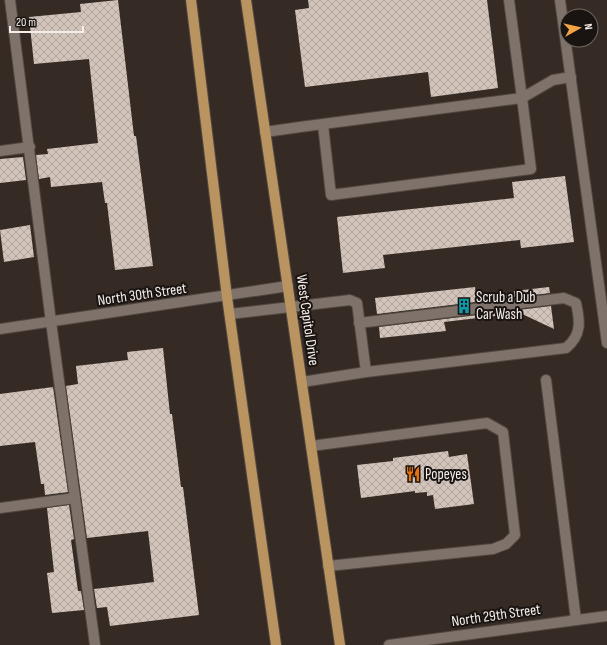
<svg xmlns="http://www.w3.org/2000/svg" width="607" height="645" font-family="'Sofia Sans Condensed',sans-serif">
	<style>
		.building { fill: url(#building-cross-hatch) }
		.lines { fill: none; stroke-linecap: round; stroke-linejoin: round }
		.service-casing { stroke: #514842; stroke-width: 12 }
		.minor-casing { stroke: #514842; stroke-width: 12 }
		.primary-casing { stroke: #514842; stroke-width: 12 }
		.service { stroke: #7f726a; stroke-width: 10 }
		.minor { stroke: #7f726a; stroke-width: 10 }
		.primary { stroke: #b99460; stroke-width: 10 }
		.labels { text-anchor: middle; stroke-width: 4; stroke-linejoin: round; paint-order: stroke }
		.street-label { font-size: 15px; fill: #f6eeea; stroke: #191411 }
		.poi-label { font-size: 15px; fill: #f6eeea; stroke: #191411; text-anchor: start }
	</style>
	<defs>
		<pattern id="building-cross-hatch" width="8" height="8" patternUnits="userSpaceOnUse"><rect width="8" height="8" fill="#d3c4bb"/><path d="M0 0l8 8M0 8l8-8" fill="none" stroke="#b1a59e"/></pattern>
	</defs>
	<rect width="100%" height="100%" fill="#362a24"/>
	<g class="building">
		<polygon points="118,0 134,136 136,136 153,266 115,270 107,203 105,203 102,182 51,187 50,177 39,179 36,155 48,154 47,149 98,143 89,59 34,64 29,17 81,12 80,4"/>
		<polygon points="308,0 487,0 498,88 431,97 428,72 305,87 295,10 309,8"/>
		<polygon points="23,157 26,180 0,183 0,159"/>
		<polygon points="565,176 574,242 521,248 520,240 383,255 385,268 343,273 337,217 514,198 512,182"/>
		<polygon points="30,225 34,257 4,262 0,230"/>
		<polygon points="475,287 476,299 514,294 514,291 549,287 550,293 377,314 375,298"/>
		<polygon points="551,306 554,329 520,313 444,322 446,331 380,338 379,327"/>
		<polygon points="163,348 170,414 172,414 181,487 183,487 199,615 110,626 107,607 97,608 94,589 154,582 148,531 87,538 66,386 78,384 76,366 128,360 127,352"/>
		<polygon points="53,387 68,492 45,495 44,484 41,484 35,442 0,446 0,394"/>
		<polygon points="448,451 449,457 467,454 474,504 435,509 433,495 427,496 427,492 415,493 415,491 361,498 357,465 393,461 393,458"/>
		<polygon points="69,505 74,539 71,540 78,591 81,591 84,610 52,613 47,573 54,572 47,508"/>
	</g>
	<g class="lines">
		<g class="service-casing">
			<g id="service">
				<polyline points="10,0 51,322 95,645"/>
				<polyline points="509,0 522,98 553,80 571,77"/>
				<polyline points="560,0 607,343"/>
				<polyline points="265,132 300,127 522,98 531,169 331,195 323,125"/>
				<polyline points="0,151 30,147"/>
				<polyline points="230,314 350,300 357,303 366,372 302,382"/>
				<path d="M 359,323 L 564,298 L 576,303 C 580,321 582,335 566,348 L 366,372"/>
				<polyline points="546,380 576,620"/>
				<polyline points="311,446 487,423 503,432 515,535 506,544 493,549 328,566"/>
				<polyline points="0,508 75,498"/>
			</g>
		</g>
		<g class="minor-casing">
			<g id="minor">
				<polyline points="0,329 288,286"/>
				<polyline points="389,645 607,616"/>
			</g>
		</g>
		<g class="primary-casing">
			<g id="primary">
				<polyline points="191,0 227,297 276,645"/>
				<polyline points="246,0 340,645"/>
			</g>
		</g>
		<use href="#service" class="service"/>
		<use href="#minor" class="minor"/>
		<use href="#primary" class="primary"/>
	</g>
	<defs>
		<g id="building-bare" transform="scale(1.2)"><path d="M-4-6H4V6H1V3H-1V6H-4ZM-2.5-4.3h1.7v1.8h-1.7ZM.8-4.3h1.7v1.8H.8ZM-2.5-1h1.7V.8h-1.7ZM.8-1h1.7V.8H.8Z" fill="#0f9aa8" stroke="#191411" stroke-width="2.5" paint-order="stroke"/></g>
		<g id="restaurant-bare" transform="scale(1.2)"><path d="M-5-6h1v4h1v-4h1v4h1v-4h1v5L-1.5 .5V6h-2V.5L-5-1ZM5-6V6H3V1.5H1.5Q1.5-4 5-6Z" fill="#e8710a" stroke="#191411" stroke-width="2.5" paint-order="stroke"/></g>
	</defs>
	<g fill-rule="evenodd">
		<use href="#building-bare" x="464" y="306"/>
		<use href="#restaurant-bare" x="413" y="474"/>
	</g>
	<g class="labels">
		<g class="street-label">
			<text transform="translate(142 294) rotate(-8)" y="5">North 30th Street</text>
			<text transform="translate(308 320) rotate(82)" y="5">West Capitol Drive</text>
			<text transform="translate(496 615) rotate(-8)" y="5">North 29th Street</text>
		</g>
		<g class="poi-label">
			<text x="476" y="302">Scrub a Dub<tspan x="476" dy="17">Car Wash</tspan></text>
			<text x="425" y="479">Popeyes</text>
		</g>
	</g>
	<g transform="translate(579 28) rotate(82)"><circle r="19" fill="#191411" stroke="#716b68"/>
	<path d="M0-3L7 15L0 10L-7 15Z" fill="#f3a442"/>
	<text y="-6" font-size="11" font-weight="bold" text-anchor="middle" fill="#f6eeea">N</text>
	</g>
	<path d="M10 26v6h73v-6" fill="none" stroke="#f6eeea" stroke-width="2"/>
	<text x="16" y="26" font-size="12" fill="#f6eeea" stroke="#191411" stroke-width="3" paint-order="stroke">20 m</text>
</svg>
